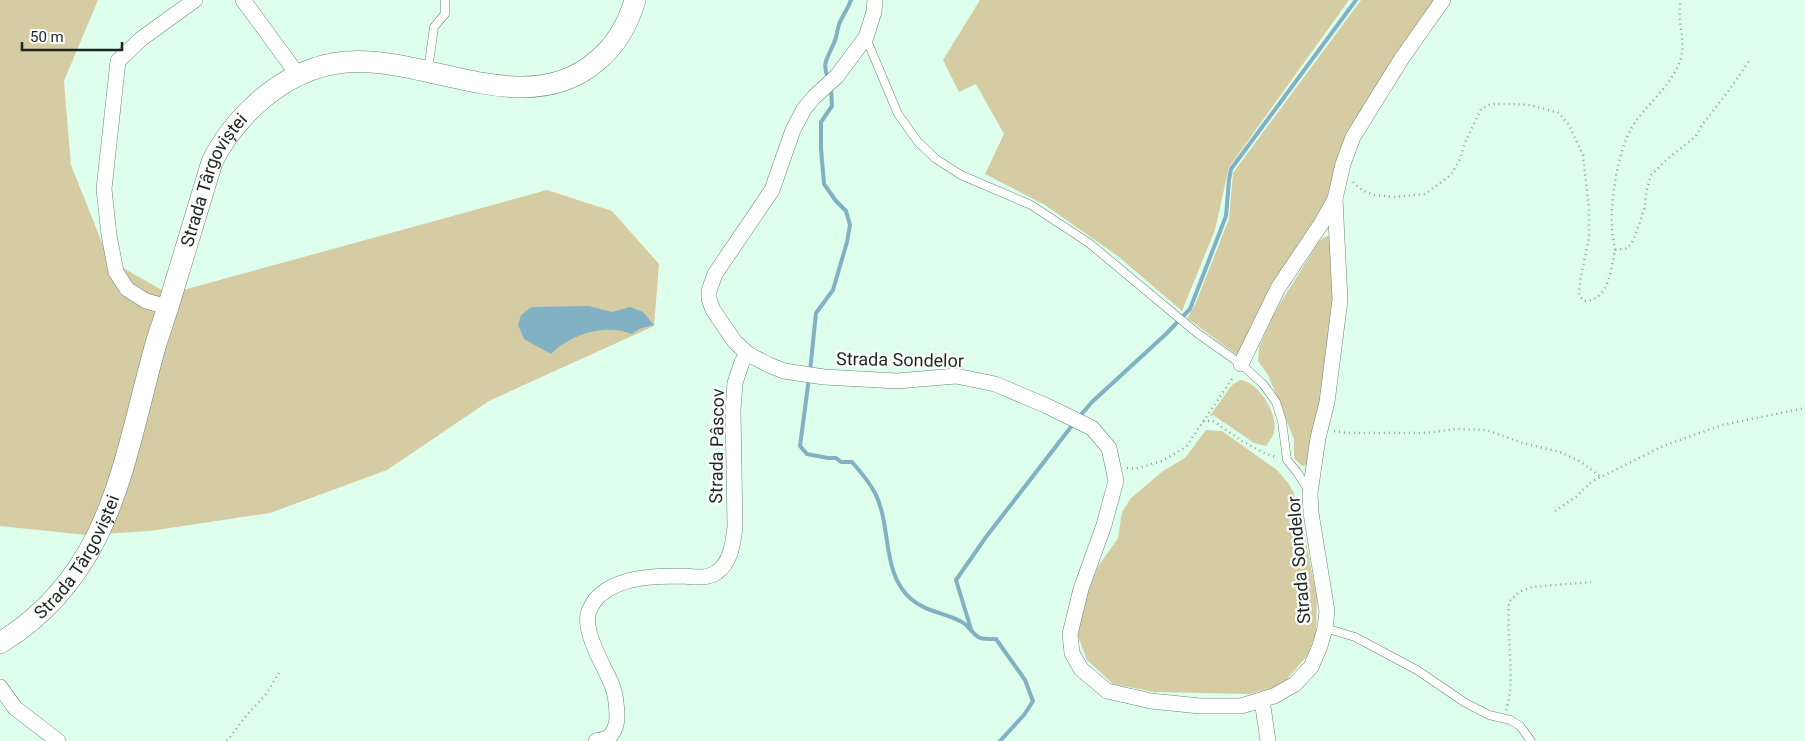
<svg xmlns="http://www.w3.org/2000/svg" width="1805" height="741" font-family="Roboto,sans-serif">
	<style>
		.green { fill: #d6cca3 }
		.water { fill: #82b1c4 }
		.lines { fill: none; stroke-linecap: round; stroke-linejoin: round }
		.stream { stroke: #82b1c4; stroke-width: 4 }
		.lane-casing { stroke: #688575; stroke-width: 9 }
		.street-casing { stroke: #688575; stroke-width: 16 }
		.secondary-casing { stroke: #688575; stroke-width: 22 }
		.path { stroke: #89a193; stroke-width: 2.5; stroke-dasharray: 1 4; stroke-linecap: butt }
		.lane { stroke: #fff; stroke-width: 8 }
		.street { stroke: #fff; stroke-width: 15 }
		.secondary { stroke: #fff; stroke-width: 21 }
		.labels { text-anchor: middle; stroke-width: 4.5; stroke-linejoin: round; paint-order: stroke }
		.street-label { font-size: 18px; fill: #1a261f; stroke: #fff }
	</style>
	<rect width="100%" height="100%" fill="#deffec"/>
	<g class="green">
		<polygon points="0,0 98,0 64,81 71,165 109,260 169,294 547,190 612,211 659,264 654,326 489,401 387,470 270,513 150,531 86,535 0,526"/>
		<polygon points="980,0 1349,0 1229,167 1215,230 1182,311 1119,257 1045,205 985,174 1004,134 976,84 959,92 943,60"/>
		<polygon points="1361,0 1441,0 1363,111 1335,187 1241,354 1237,355 1187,318 1195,305 1229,219 1233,173"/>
		<polygon points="1329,236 1334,242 1336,298 1322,402 1309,465 1302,466 1294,458 1294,439 1268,375 1258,361 1259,347 1273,315 1319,241 1325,237"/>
		<path d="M 1240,380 C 1258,381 1279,415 1274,432 C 1273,437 1269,442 1266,446 L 1254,443 L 1213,415 L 1209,417 L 1232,385 Z"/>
		<polygon points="1206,430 1222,431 1277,470 1289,484 1294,493 1303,527 1317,598 1316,633 1307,656 1281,686 1250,694 1154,692 1113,684 1087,660 1078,636 1081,606 1099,565 1118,538 1122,512 1131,498 1163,471 1185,458"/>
	</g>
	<path class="water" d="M 589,306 L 612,312 L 630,307 L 643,312 L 654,325 L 639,329 L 632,334 C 606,323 570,334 551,354 L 524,339 L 518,325 L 521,315 L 532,307 Z"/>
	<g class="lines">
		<g class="stream">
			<path d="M 828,79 C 822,61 827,60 833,45 C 837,38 837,29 840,22 C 844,14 848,8 851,0"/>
			<polyline points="810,371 816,313 833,290 847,242 850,225 846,211 836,201 824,184 821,149 821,122 832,106 831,88"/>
			<path d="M 809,378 L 800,446 L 807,454 L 828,458 L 836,458 L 841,462 L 852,462 C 860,471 869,482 875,493 C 892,526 881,573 911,599 C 925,611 944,613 960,621 C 968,624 973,635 980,638 C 984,639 991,639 996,639 L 1025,680 L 1033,701 L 1024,715 L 1000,741"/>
			<polyline points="1079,417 1092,402 1166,334 1190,309 1226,216 1229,180 1231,169 1356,0"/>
			<polyline points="971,629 956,580 986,537 1074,423"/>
		</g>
		<g class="lane-casing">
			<g id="lane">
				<polyline points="866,38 898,114 918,142 936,159 961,175 1031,205 1089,243 1197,333 1241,364 1263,384 1276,402 1282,421 1287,460 1297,472 1309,491"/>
				<polyline points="428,70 434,27 445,14 445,0"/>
				<polyline points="1325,628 1355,637 1417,670 1464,702 1489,715 1510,720 1520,726 1531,741"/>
			</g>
		</g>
		<g class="street-casing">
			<g id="street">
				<polyline points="243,0 298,75"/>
				<polyline points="875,0 874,12 866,37 837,76 814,97 804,109 793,130 772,190 715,274 709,291 709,299 713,310 735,342 748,354 769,365 784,371 824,377 897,381 956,376 995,384 1047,406 1092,428 1109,448 1116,481 1104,525 1081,589 1070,634 1072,653 1081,669 1107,691 1151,701 1200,706 1241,706 1274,696 1295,684 1311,667 1320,646 1325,628 1327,611 1311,513 1310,493 1318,438 1327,402 1340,300 1335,199 1343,164 1353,137 1402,58 1443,0"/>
				<polyline points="168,307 146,301 127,289 116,272 109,235 104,189 118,61 141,39 195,0"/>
				<polyline points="1241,364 1278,288 1321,224 1335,199"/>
				<polyline points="0,687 15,708 58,741"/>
				<polyline points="1262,700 1268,741"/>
				<path d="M 596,741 C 600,740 607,739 610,736 C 615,731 616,726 617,719 C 617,708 616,695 612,685 C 605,667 578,626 591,607 C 593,603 596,598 600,595 C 622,576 656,576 684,576 C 694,577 708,579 717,572 C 731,563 733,542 735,527 L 733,411 L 735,383 L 742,362 L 748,354"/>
			</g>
		</g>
		<g class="secondary-casing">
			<g id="secondary">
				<path id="s1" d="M 0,643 C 112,574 123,462 155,347 C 159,333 164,320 168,307 C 183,259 197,210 212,162 C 223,139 237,122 255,105 C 280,82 311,65 346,62 C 427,55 527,123 598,60 C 617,44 628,24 635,0"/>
			</g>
		</g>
		<g class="path">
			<path d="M 1353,182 L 1362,190 L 1374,195 L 1395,197 L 1425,194 L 1451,175 L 1460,159 L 1466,140 L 1481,109 L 1491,104 L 1510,104 L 1530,105 L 1559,113 L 1569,125 L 1583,155 L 1589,209 L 1589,238 L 1580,281 L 1579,295 L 1584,301 C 1609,301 1611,269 1615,250 L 1628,248 L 1634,239 L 1645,207 L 1646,192 L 1651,175 L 1665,161 L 1696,136 L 1702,125 L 1730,89 L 1749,61"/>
			<path d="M 1615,250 C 1614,242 1612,234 1612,227 C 1610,201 1618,151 1631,129 C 1645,104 1670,89 1680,61 C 1687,42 1676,19 1681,0"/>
			<polyline points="1203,421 1213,421 1242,441 1266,454 1277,457"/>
			<polyline points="1334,431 1346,433 1425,433 1456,429 1486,430 1523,443 1560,452 1581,462 1601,477"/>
			<polyline points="1127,468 1135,469 1162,461 1186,447 1234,376"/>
			<polyline points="1555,511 1576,497 1591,482 1663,446 1722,425 1805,408"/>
			<path d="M 1506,710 C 1516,681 1506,634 1509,602 L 1519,592 L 1532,587 L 1591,582"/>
			<polyline points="227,741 246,716 266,694 279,673"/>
		</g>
		<use href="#lane" class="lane"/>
		<use href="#street" class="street"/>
		<use href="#secondary" class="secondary"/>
	</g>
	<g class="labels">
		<g class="street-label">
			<text dy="6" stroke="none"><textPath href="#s1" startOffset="522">Strada Târgoviștei</textPath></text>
			<text transform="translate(900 360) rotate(1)" y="6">Strada Sondelor</text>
			<text transform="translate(717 446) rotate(-89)" y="6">Strada Pâscov</text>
			<text dy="6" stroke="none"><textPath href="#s1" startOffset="118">Strada Târgoviștei</textPath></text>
			<text transform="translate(1299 560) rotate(-95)" y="6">Strada Sondelor</text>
		</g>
	</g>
	<path d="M22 42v8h100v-8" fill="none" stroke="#1a261f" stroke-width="2.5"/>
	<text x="30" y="42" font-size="15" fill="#1a261f" stroke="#ffffff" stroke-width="4" paint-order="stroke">50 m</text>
</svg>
